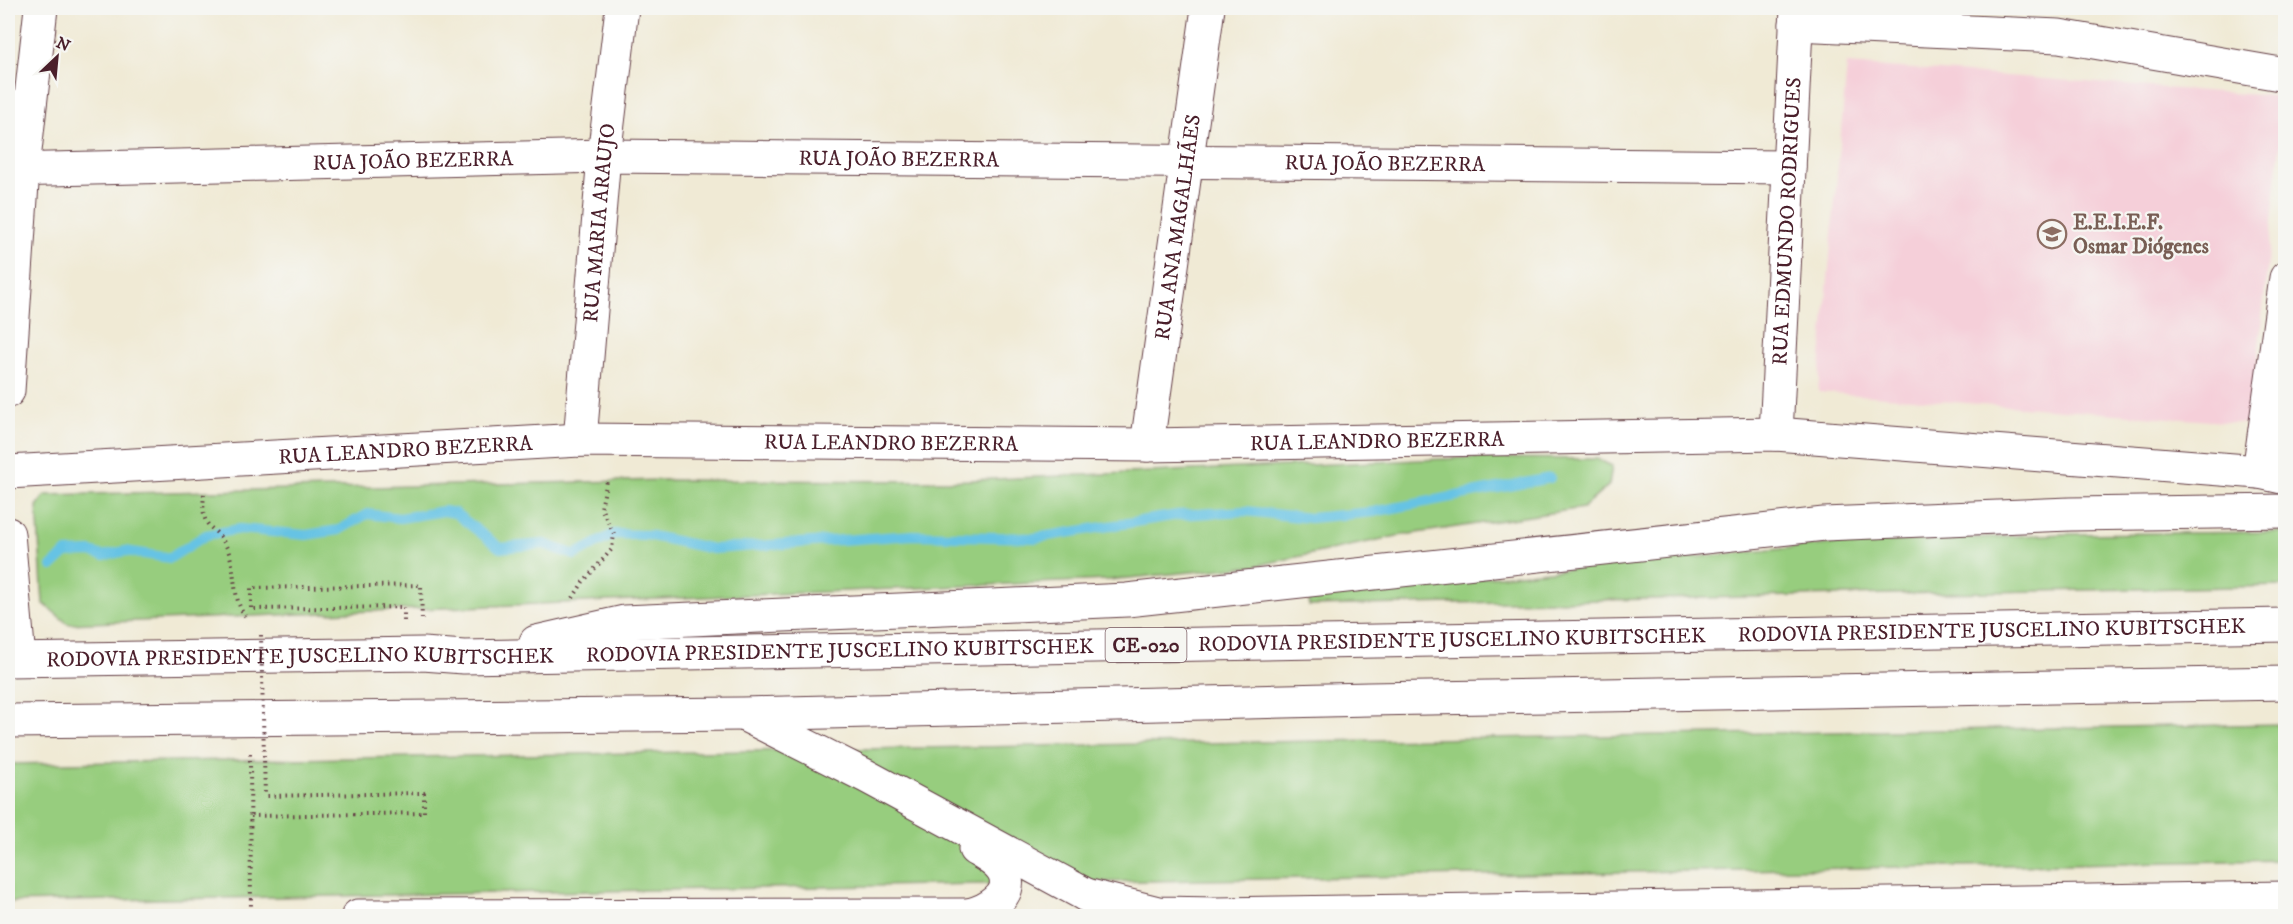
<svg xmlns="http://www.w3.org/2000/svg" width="2293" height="924" font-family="'IM FELL DW Pica',serif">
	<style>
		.built { fill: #f5cfd9 }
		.green { fill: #97cd7e; stroke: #707654; stroke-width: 1.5 }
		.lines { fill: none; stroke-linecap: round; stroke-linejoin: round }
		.stream { stroke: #66c3e4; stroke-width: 10 }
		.street-casing { stroke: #633d44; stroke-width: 35 }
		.secondary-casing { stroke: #633d44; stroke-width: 35 }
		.primary-casing { stroke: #633d44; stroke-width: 35 }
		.highway-casing { stroke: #633d44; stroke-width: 35 }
		.path { stroke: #633d44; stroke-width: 4; stroke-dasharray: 1.5 4.5; stroke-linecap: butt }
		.street { stroke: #fff; stroke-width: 33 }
		.secondary { stroke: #fff; stroke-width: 33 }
		.primary { stroke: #fff; stroke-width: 33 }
		.highway { stroke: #fff; stroke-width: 33 }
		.path-bridge { stroke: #633d44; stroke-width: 4; stroke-dasharray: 1.5 4.5; stroke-linecap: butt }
		.labels { text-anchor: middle; stroke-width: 4.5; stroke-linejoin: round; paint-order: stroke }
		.shield { fill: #f6f6f2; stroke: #7e6067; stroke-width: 1.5 }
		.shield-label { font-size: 20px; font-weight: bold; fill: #4a1f2b }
		.street-label { font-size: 21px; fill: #4a1f2b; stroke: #f6f6f2 }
		.education-label { font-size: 21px; font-weight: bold; fill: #785e54; stroke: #f6f6f2; text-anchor: start }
	</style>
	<rect width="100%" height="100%" fill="#f6f6f2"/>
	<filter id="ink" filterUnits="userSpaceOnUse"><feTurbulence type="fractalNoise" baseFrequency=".0167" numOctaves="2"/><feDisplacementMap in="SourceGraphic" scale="12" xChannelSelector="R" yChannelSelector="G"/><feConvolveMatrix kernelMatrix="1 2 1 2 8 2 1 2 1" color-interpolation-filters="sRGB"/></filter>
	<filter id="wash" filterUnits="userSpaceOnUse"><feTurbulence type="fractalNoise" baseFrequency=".008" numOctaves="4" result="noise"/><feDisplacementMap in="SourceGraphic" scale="24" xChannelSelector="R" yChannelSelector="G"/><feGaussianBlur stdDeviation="1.35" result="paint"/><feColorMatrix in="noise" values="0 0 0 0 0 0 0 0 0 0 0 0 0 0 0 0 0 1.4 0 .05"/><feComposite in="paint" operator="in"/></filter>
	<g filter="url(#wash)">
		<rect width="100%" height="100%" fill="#f0ead5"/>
		<polygon class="built" points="1847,64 2285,97 2251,424 1818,392"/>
		<g class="green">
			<polygon points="1465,458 1597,459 1612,466 1609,485 1583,508 1397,536 1254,566 1108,580 68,624 43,603 37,506 45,495 663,480 948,481"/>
			<polygon points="2285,532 2285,586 1309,606 1309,594 1833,544 2065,534"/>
			<polygon points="2285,724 2286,860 8,902 8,764"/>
		</g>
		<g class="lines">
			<polyline class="stream" points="52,566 66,553 91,552 103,556 125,551 170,558 206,535 240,529 306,535 339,530 367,514 400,518 444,511 455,513 500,548 544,544 575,555 614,534 647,535 713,549 913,535 1035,538 1178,515 1245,511 1310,518 1373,512 1550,478"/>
		</g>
	</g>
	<g filter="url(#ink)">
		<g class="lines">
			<g class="street-casing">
				<g id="street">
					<polyline points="1796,24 2059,36 2286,75"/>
					<path id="s1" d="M 8,170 L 604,156 L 1789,167"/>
					<polyline points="8,391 23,169 41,8"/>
					<path id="s2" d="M 1776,434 L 1797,8"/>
					<path id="s3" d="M 580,440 L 604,156 L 622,8"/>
					<polyline points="2259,472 2286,278"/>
					<polyline points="8,534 19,659"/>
				</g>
			</g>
			<g class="secondary-casing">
				<g id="secondary">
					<path id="s4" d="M 1147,445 L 1208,8"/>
					<path id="s5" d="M 8,472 L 580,440 L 1147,445 L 1776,434 L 2259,472 L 2286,478"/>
					<polyline points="358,916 969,915"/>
				</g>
			</g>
			<g class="primary-casing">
				<polyline id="primary" points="1086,895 1158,913 1217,914 2286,898"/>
			</g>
			<g class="highway-casing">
				<g id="highway">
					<polyline points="536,642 624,622 1127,600 1824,524 2070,514 2286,511"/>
					<path id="s6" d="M 8,660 L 423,654 L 464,657 L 2286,625"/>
					<polyline points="745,715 866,776 1086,895"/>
					<polyline points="8,721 742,714 1369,699 2286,683"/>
					<path d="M 969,915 C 986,911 1015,896 1004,873 C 999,862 985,855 975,849"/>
				</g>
			</g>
			<g class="path">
				<path d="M 204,494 C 200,534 215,522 227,548 C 237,570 231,596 245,616"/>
				<polyline points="573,598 583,582 612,549 614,534 601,508 607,481"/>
				<polyline points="404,621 404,607 251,609 251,588 421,585 422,621"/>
				<polyline points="250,754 251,916"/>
				<polyline points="251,816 424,813 424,793 265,796"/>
			</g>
			<use href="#street" class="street"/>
			<use href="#secondary" class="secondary"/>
			<use href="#primary" class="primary"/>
			<use href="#highway" class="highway"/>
			<polyline class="path-bridge" points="261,635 265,796"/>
		</g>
	</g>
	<defs>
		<g id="school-ring" transform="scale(1.5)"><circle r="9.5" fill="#f6f6f2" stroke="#8d6e63" stroke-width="1.5"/><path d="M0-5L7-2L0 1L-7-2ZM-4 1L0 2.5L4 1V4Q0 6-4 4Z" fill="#8d6e63"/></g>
	</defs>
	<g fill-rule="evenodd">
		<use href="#school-ring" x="2052" y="234"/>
	</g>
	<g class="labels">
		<rect class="shield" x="1105.5" y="628" width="81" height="34" rx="4.5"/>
		<g class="shield-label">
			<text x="1146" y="652">CE-020</text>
		</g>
		<g class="street-label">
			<text dy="7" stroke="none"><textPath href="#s1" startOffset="891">RUA JOÃO BEZERRA</textPath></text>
			<text dy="7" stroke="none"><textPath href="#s1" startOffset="405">RUA JOÃO BEZERRA</textPath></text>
			<text dy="7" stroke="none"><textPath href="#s1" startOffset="1377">RUA JOÃO BEZERRA</textPath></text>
			<text dy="7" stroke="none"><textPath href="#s2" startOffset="213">RUA EDMUNDO RODRIGUES</textPath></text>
			<text dy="7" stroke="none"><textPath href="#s3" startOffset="218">RUA MARIA ARAUJO</textPath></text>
			<text dy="7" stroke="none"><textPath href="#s4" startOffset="220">RUA ANA MAGALHÃES</textPath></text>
			<text dy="7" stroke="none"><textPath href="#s5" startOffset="1370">RUA LEANDRO BEZERRA</textPath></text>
			<text dy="7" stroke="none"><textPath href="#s5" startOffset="884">RUA LEANDRO BEZERRA</textPath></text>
			<text dy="7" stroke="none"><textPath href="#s5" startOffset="398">RUA LEANDRO BEZERRA</textPath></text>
			<text dy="7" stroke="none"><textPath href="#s6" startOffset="1984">RODOVIA PRESIDENTE JUSCELINO KUBITSCHEK</textPath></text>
			<text dy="7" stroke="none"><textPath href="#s6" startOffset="1444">RODOVIA PRESIDENTE JUSCELINO KUBITSCHEK</textPath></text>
			<text dy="7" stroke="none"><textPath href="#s6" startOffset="832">RODOVIA PRESIDENTE JUSCELINO KUBITSCHEK</textPath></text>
			<text dy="7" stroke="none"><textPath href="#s6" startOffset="292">RODOVIA PRESIDENTE JUSCELINO KUBITSCHEK</textPath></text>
		</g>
		<g class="education-label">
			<text x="2073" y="229">E.E.I.E.F.<tspan x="2073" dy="24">Osmar Diógenes</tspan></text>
		</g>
	</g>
	<rect width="2293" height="924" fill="none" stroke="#f6f6f2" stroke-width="30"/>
	<g transform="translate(57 57) rotate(26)" stroke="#f6f6f2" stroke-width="4.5" paint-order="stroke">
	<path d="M0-4.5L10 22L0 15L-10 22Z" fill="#4a1f2b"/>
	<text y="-9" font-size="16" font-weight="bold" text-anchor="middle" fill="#4a1f2b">N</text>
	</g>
</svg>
